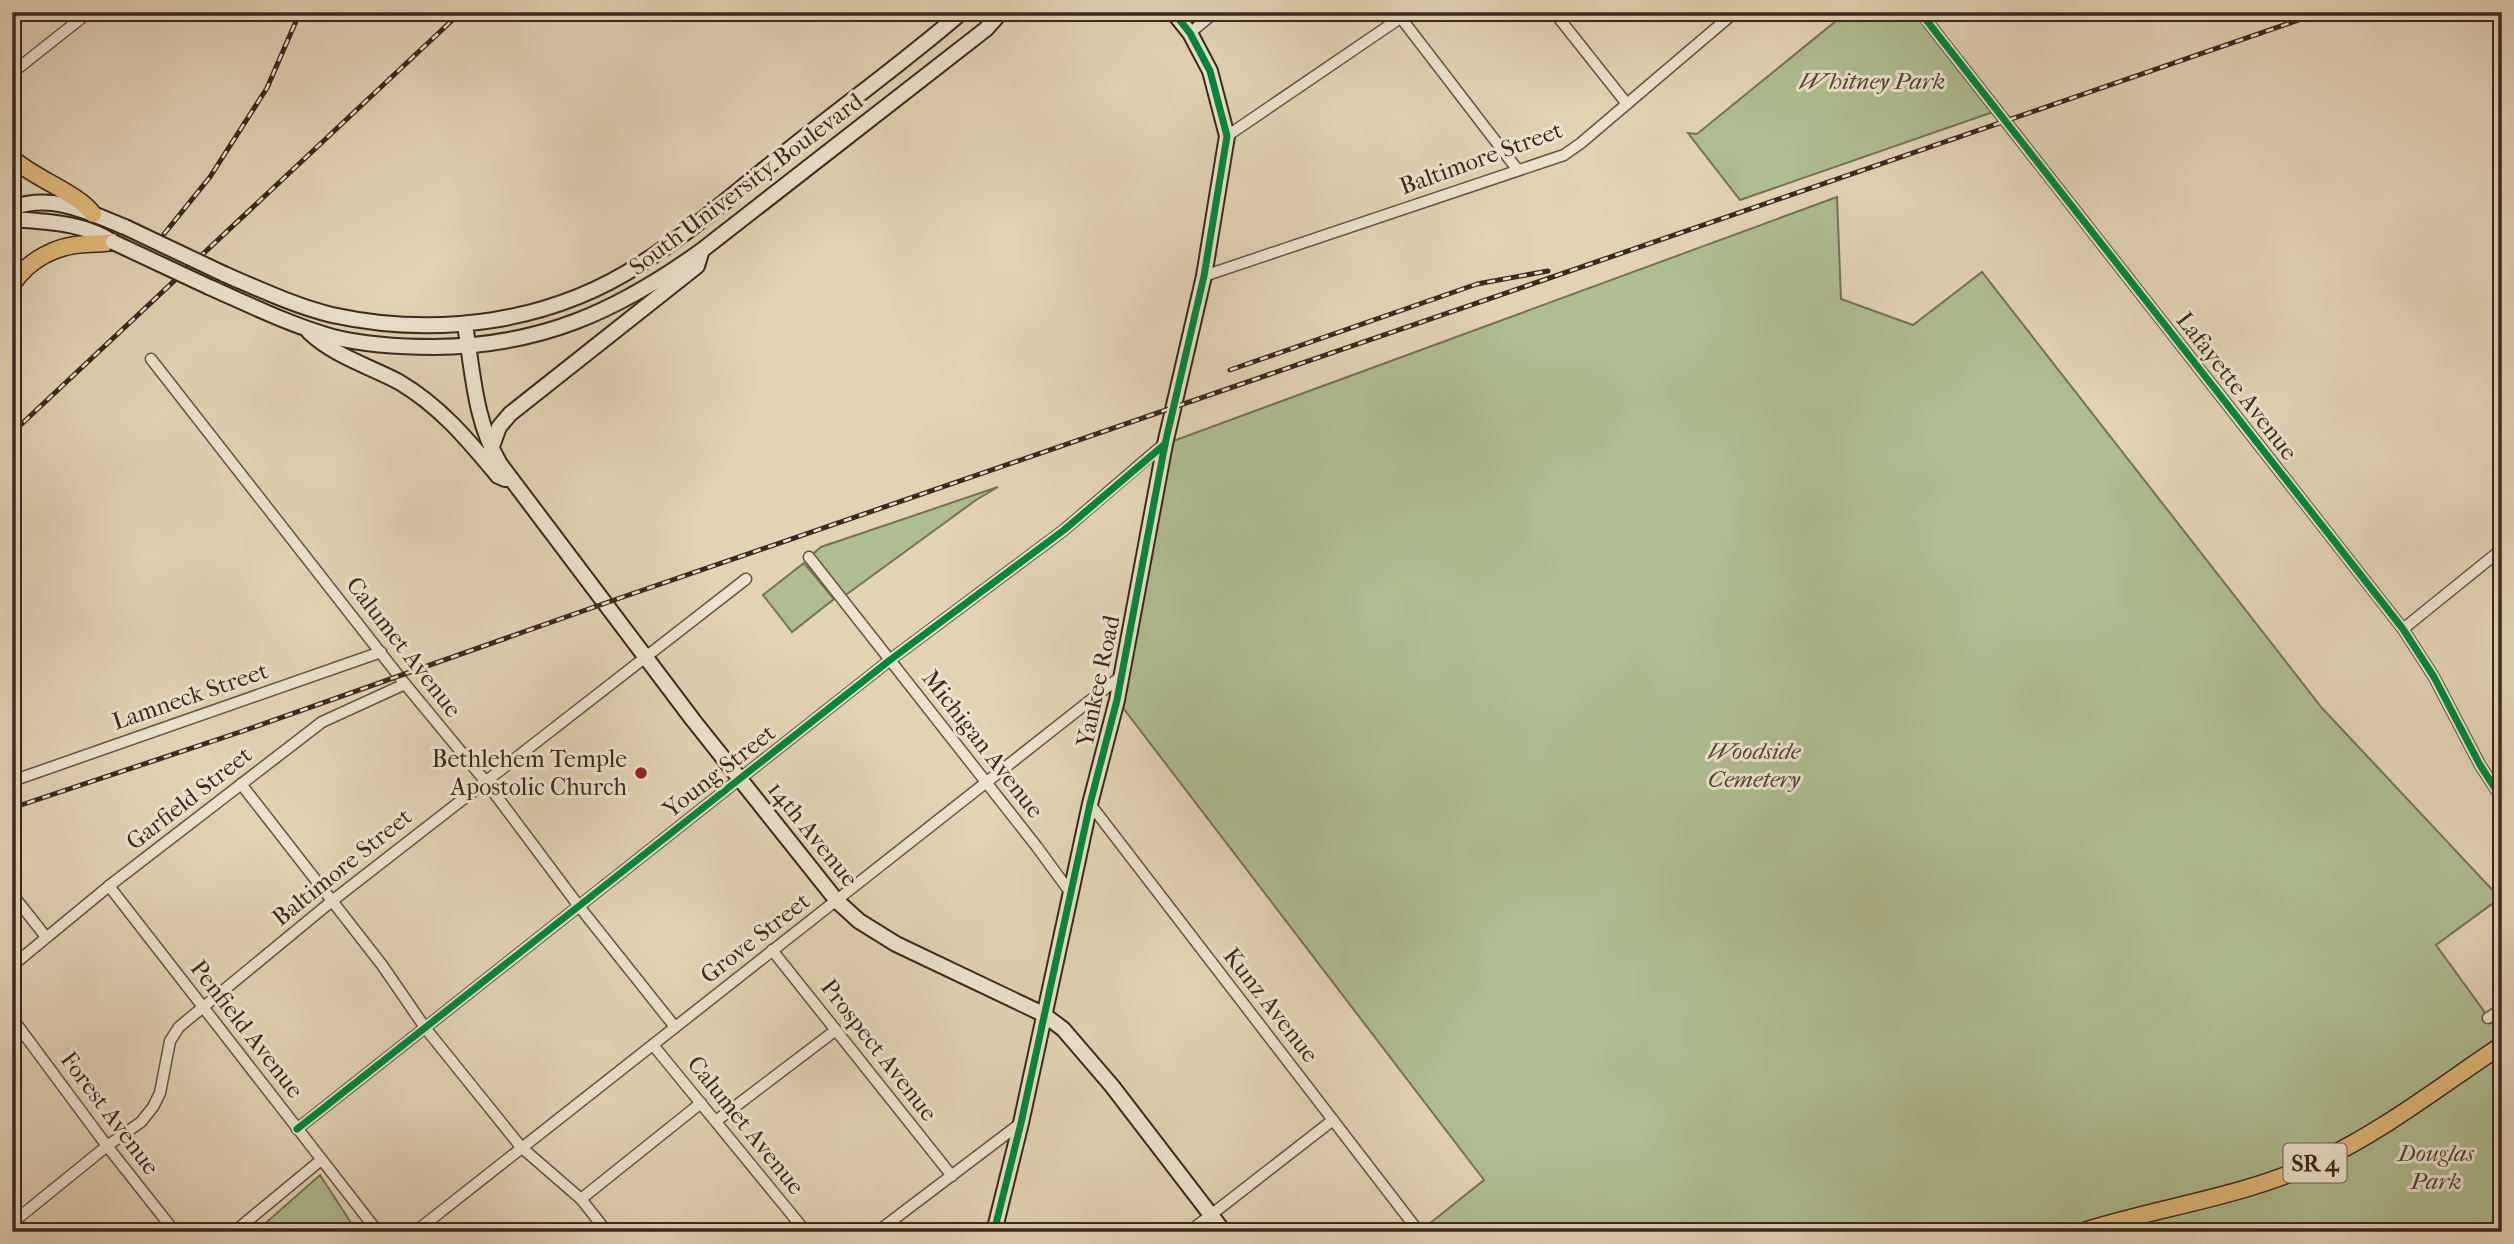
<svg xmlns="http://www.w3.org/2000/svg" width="2514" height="1244" font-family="'IM FELL French Canon',serif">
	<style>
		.green { fill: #afbd90; stroke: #747356; stroke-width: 2 }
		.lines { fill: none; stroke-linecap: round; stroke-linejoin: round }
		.street-casing { stroke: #645443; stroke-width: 13 }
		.secondary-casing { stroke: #3a291d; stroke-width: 18 }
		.primary-casing { stroke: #3a291d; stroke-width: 19 }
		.street { stroke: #ece2cf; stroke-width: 10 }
		.secondary { stroke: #ece2cf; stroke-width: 14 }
		.primary { stroke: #e1ba7a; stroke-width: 16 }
		.rail-casing { stroke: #3a291d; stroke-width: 5 }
		.rail { stroke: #ece2cf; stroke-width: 2.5; stroke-dasharray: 8; stroke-linecap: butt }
		.secondary-bridge-casing { stroke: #3a291d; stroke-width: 18; stroke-linecap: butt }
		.secondary-bridge { stroke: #ece2cf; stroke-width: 14 }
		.cycleway-casing { stroke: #ece2cf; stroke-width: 11 }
		.cycleway { stroke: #00873e; stroke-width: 7 }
		.poi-dot { fill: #8f2418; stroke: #ece2cf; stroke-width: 2.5 }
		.labels { text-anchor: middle; stroke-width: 6; stroke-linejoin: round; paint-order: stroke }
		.shield { fill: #ece2cf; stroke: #6f6052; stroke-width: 2 }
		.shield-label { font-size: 23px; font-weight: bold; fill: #3a291d }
		.park-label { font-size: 24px; font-style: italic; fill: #514734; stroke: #ece2cf }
		.street-label { font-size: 24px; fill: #3a291d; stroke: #ece2cf }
		.poi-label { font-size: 24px; fill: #3a291d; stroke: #ece2cf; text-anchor: end }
	</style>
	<rect width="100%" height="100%" fill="#e2d3b5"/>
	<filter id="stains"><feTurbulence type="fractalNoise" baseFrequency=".00286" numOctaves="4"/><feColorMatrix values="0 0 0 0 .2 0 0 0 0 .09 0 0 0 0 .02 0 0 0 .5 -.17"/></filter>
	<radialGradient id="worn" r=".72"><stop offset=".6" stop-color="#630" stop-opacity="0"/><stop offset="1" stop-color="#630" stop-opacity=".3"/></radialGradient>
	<g class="green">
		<polygon points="1847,12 1920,12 1996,111 1740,200 1688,133 1697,134"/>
		<polygon points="1837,197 1841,299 1913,325 1982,272 2322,708 2500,898 2436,945 2502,1036 2502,1232 2137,1232 2135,1217 2081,1232 1419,1232 1484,1180 1117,700 1165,444"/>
		<polygon points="998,487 976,500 843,597 809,557 821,547"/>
		<polygon points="804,563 834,599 792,632 763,595"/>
		<polygon points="320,1175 357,1232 261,1232 260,1228"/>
	</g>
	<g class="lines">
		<g class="street-casing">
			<g id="street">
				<polyline points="1554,12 1627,104"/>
				<polyline points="1920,12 2403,629 2434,677 2480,765 2502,799"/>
				<polyline points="1401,18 1517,169"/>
				<polyline points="1190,33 1215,12"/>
				<polyline points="12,73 89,12"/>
				<polyline points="1227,136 1409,12"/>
				<polyline points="1204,276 1564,155 1581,143 1735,12"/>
				<polyline points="151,359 405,684 486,782 578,905 675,1027"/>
				<polyline points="809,557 1037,847 1070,892"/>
				<polyline points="2403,629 2502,549"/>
				<polyline points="12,781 381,652"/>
				<polyline points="241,784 382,965 426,1029 521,1147 581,1199 607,1232"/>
				<polyline points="1090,804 1419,1232"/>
				<polyline points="109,886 378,1232"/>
				<polyline points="12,894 46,937"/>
				<polyline points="772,950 952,1176"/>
				<polyline points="12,966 109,886 322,722 405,684"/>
				<polyline points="12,1018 107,1146 175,1232"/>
				<polyline points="2488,1018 2502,1009"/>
				<polyline points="653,1045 806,1232"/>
				<polyline points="716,1121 836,1030"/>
				<polyline points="297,1129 890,660 1064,530 1164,444"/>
				<polyline points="581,1199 701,1103"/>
				<polyline points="12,1223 107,1146 141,1122 153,1107 160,1093 170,1041 179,1027 332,901 746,579"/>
				<polyline points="234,1232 321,1160"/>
				<polyline points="415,1232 1120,677"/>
				<polyline points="877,1232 1021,1123"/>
				<polyline points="1189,1232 1333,1120"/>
			</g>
		</g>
		<g class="secondary-casing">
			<g id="secondary">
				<path d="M 12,208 C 52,193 88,212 125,227"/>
				<path d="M 12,219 C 48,222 82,222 113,242"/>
				<path d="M 224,274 C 259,289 295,306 332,315 C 438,338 551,323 642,263 C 689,233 732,195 776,160 C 837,110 902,64 962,12"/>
				<path d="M 209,287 C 250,305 290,325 333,337 C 366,345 401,347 434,347 C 540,346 616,312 701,251 L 986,29 L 1001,12"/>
				<path d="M 465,325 C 473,373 475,422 500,464 L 693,720 L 837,901 L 859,921 L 896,944 L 1043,1014 L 1063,1029 L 1112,1086 L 1224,1232"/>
				<path d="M 309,332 C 334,356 369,366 399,382 C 440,406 468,440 498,476 L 505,479"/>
				<polyline points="491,449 499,427 510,414 697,266 701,253"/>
				<polyline points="994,1232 1021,1123 1090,804 1117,700 1165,444 1204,276 1227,136 1210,71 1190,33 1173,12"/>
			</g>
		</g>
		<g class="primary-casing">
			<g id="primary">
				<path d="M 12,158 C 33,178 80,194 93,214"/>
				<path d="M 12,285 C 28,260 56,245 86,244 C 95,243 104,244 113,242"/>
				<path d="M 2081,1232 C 2159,1207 2243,1197 2317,1162 C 2382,1132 2442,1085 2502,1045"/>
			</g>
		</g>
		<use href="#street" class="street"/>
		<use href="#secondary" class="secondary"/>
		<use href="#primary" class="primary"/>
		<g class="rail-casing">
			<g id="rail">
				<polyline points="164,234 210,177 267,88 300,12"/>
				<polyline points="1230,370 1477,284 1548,271"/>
				<polyline points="12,433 461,12"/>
				<polyline points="12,808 243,731 617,599 2322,12"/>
			</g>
		</g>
		<use href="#rail" class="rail"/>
		<g class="secondary-bridge-casing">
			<g id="secondary-bridge">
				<polyline points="125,227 224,274"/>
				<polyline points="113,242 209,287"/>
			</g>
		</g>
		<use href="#secondary-bridge" class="secondary-bridge"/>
		<g class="cycleway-casing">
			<g id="cycleway">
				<polyline points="1920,12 2403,629 2434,677 2480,765 2502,799"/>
				<polyline points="297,1129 890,660 1064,530 1165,444"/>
				<polyline points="994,1232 1021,1123 1090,804 1117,700 1165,444 1204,276 1227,136 1210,71 1190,33 1173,12"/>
			</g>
		</g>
		<use href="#cycleway" class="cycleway"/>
	</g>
	<circle class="poi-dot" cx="641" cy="773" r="7"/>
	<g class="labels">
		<rect class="shield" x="2283.5" y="1143.5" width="63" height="39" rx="5"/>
		<g class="shield-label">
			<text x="2315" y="1171">SR 4</text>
		</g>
		<g class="park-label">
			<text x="1872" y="89">Whitney Park</text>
			<text x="1754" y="759">Woodside<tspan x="1754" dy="28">Cemetery</tspan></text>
			<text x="2436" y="1161">Douglas<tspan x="2436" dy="28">Park</tspan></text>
		</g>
		<g class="street-label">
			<text transform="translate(1481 158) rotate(-20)" y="8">Baltimore Street</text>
			<text transform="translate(746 184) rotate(-37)" y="8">South University Boulevard</text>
			<text transform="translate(2237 386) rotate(52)" y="8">Lafayette Avenue</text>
			<text transform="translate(404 647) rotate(52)" y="8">Calumet Avenue</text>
			<text transform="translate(1098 681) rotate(-78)" y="8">Yankee Road</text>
			<text transform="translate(190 696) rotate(-19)" y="8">Lamneck Street</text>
			<text transform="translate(983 744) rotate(52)" y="8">Michigan Avenue</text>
			<text transform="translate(719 771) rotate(-38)" y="8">Young Street</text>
			<text transform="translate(189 798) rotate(-38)" y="8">Garfield Street</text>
			<text transform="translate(813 834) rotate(51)" y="8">14th Avenue</text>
			<text transform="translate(342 867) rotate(-39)" y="8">Baltimore Street</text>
			<text transform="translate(755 938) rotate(-38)" y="8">Grove Street</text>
			<text transform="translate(1271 1005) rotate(52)" y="8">Kunz Avenue</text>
			<text transform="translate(247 1029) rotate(52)" y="8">Penfield Avenue</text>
			<text transform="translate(879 1050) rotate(52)" y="8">Prospect Avenue</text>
			<text transform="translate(110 1113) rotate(53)" y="8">Forest Avenue</text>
			<text transform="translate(746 1125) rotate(51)" y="8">Calumet Avenue</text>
		</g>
		<g class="poi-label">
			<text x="627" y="767">Bethlehem Temple<tspan x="627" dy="28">Apostolic Church</tspan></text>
		</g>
	</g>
	<rect width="2514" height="1244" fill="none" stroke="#e2d3b5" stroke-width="42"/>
	<rect x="14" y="14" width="2486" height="1216" fill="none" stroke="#3a291d" stroke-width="3.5"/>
	<rect x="21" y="21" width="2472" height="1202" fill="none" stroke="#3a291d" stroke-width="2"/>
	<rect width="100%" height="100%" filter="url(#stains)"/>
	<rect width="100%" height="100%" fill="url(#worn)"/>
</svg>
